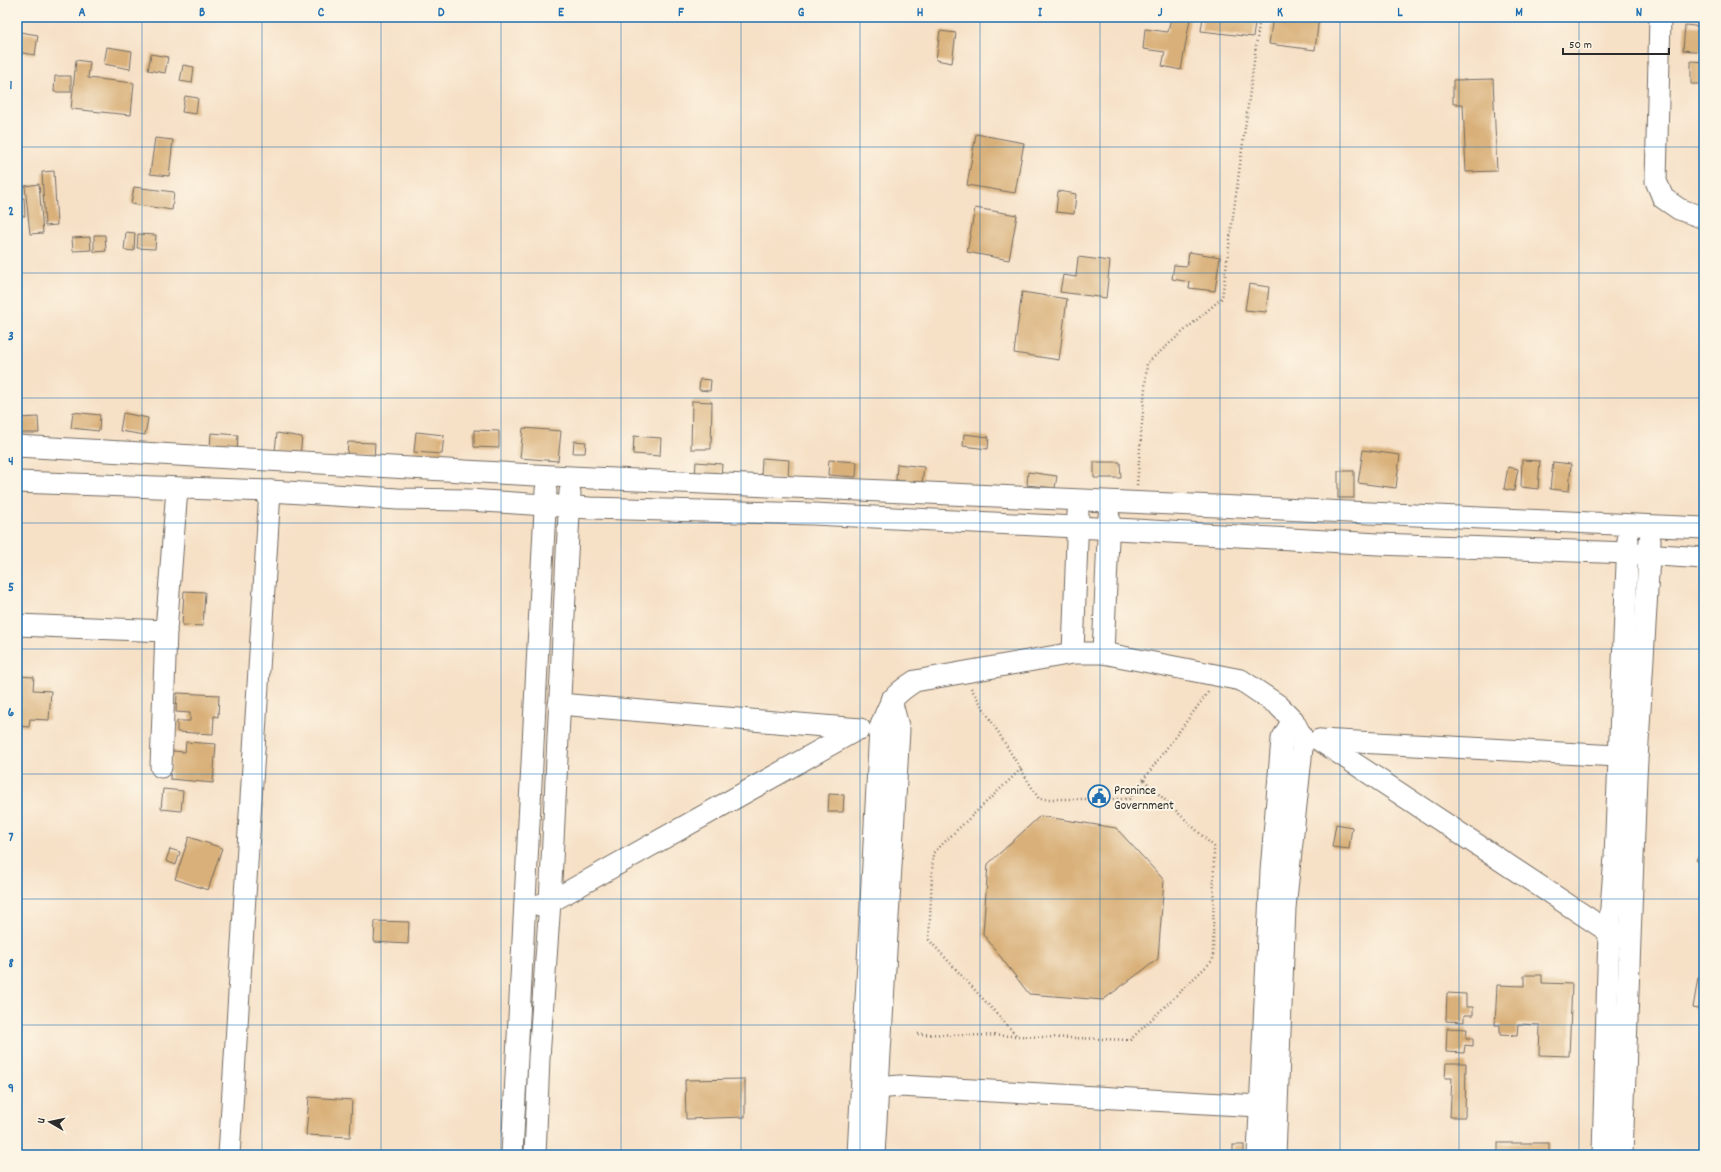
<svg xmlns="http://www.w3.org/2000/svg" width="1721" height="1172" font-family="Dekko,sans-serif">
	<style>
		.building { fill: #d9b079 }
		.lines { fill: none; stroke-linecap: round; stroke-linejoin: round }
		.minor-casing { stroke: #726a61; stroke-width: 23 }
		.path { stroke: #726a61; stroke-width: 2.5; stroke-dasharray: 1 3; stroke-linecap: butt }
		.minor { stroke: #fff; stroke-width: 21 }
		.grid { fill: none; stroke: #1f6fb2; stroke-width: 1; stroke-opacity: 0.55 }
		.labels { text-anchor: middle; stroke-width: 4; stroke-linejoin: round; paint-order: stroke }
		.poi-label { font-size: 13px; fill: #2b2b2b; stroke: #fcf5e5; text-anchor: start }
		.neatline { fill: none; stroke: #1f6fb2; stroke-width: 1.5 }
		.grid-label { font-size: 13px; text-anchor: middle; font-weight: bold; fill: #1f6fb2 }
	</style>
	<rect width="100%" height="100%" fill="#fcf5e5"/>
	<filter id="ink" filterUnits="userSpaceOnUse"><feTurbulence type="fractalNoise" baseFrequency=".025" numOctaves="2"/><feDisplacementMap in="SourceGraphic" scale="8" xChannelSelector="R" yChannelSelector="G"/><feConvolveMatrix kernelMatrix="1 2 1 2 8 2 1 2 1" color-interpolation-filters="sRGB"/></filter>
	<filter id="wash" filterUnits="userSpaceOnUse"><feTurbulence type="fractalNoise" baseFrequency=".012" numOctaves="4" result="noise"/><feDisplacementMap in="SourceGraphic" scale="16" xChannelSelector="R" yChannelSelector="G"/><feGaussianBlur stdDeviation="0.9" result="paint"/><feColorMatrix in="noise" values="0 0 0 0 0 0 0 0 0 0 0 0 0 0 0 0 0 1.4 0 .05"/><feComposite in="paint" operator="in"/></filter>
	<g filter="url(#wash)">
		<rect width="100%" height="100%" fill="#f6e0c6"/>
		<g id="blocks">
			<g class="building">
				<polygon points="1171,17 1190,19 1181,70 1162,66 1165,52 1143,49 1145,29 1168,32"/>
				<polygon points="1203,17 1256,17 1253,37 1201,31"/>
				<polygon points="1273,17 1319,17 1315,50 1269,44"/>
				<polygon points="1685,25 1704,27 1704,52 1683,50"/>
				<polygon points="940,31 956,33 952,63 936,60"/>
				<polygon points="20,32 38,35 35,55 17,52"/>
				<polygon points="107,47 132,51 130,69 104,64"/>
				<polygon points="151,54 168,57 165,73 148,70"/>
				<polygon points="76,60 90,62 88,78 134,83 131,115 71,109"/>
				<polygon points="1691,61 1704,62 1704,84 1691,84"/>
				<polygon points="183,65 194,67 192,83 180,81"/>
				<polygon points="55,76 71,76 71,92 54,92"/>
				<polygon points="1493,79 1497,171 1466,172 1463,104 1453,104 1453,80"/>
				<polygon points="185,96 198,98 196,114 182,112"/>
				<polygon points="976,134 1024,143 1015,193 967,185"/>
				<polygon points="155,138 173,140 169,176 150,174"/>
				<polygon points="54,171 57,225 45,226 42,172"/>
				<polygon points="39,184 43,233 30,234 25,186"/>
				<polygon points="134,187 174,192 172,210 131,204"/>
				<polygon points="1058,191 1076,194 1074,214 1056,212"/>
				<polygon points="17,198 24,198 25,216 17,216"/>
				<polygon points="975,208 1017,215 1009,260 967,252"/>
				<polygon points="126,232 135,233 134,251 124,250"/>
				<polygon points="138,234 156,235 155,249 137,248"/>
				<polygon points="94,235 105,235 106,251 94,252"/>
				<polygon points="90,237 91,250 73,251 72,238"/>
				<polygon points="1189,252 1220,257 1215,291 1189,288 1190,282 1172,279 1174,265 1187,266"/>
				<polygon points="1078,257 1110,261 1106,298 1060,292 1063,275 1076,277"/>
				<polygon points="1249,284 1269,287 1266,312 1245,310"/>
				<polygon points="1022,292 1067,299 1059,360 1014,353"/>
				<polygon points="700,379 711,380 710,391 699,390"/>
				<polygon points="692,401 712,402 711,449 691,449"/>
				<polygon points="73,412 100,415 99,431 71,428"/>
				<polygon points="123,413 148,418 145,435 120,431"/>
				<polygon points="38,417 39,433 17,433 17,418"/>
				<polygon points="523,428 561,431 558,461 520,458"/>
				<polygon points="474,430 499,431 499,448 474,447"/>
				<polygon points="416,432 444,435 442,454 414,452"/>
				<polygon points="211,433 238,435 237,451 210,449"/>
				<polygon points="277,433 302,437 300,455 275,451"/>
				<polygon points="964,434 989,437 988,449 963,446"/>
				<polygon points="634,436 661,438 660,456 633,454"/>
				<polygon points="574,441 586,442 585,453 573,453"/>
				<polygon points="348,442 375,443 374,458 347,457"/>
				<polygon points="1363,450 1400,455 1396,488 1358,483"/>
				<polygon points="762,458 789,460 788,479 761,477"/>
				<polygon points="829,460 857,462 856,477 828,475"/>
				<polygon points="1522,460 1540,461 1538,489 1521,487"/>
				<polygon points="696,462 722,464 721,479 695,477"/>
				<polygon points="1094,462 1120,462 1121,478 1094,478"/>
				<polygon points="1553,462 1571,464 1569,491 1550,489"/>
				<polygon points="897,464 924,467 922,483 896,480"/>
				<polygon points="1508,467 1518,469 1514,491 1504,489"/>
				<rect x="1338" y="471" width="16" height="27"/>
				<polygon points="1028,472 1057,476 1055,488 1027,485"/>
				<polygon points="184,591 205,592 203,626 182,625"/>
				<polygon points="17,676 34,677 33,690 51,691 49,720 30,719 29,727 17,726"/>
				<polygon points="177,693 219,695 218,717 214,716 213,734 177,732 177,721 190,721 190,713 176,712"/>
				<polygon points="186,742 216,744 213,783 170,779 172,751 185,752"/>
				<polygon points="163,789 183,791 181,811 161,809"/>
				<polygon points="829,794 844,795 843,812 828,812"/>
				<polygon points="1040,816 1116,828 1164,880 1158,959 1103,1000 1029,994 983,934 988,864"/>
				<polygon points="1336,824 1352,827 1349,849 1332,847"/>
				<polygon points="189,837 222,848 208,890 175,879"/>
				<polygon points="1704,848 1704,866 1696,860"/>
				<polygon points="170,849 180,852 176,865 166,861"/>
				<polygon points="375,921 409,922 408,944 374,942"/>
				<polygon points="1524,975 1542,975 1542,983 1572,984 1569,1056 1539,1055 1540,1025 1518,1024 1517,1036 1500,1035 1500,1025 1495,1025 1497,985 1524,986"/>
				<polygon points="1698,978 1704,979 1704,1010 1693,1008"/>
				<polygon points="1447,993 1466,994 1466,1007 1473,1007 1473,1015 1464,1015 1464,1022 1446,1021"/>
				<polygon points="1447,1028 1467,1029 1466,1038 1473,1038 1473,1046 1465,1045 1464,1053 1446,1052"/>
				<polygon points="1446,1063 1466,1063 1465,1117 1450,1117 1452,1078 1445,1078"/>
				<polygon points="745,1079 745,1117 686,1119 685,1080"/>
				<polygon points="309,1097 352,1100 350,1137 306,1135"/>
				<rect x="1498" y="1143" width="51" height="12"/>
				<rect x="1233" y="1145" width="11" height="10"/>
			</g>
		</g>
	</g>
	<g filter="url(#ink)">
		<use href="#blocks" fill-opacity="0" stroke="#726a61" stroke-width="1"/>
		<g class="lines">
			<g class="minor-casing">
				<g id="minor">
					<polyline points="1660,17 1656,181 1663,198 1679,209 1704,218"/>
					<polyline points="17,446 571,477 1704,528"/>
					<polyline points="17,482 270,491 398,499 468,500 590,508 814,514 1135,530 1378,544 1628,553 1704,558"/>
					<polyline points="17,625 166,631"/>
					<polyline points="1073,653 1078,513"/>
					<polyline points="1103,653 1109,516"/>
					<polyline points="559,704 860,729"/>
					<polyline points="1319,740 1609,932 1621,936"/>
					<polyline points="1320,740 1618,756"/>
					<polyline points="161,767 166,631 177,489"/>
					<polyline points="539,905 550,902 858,729"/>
					<polyline points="878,1088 900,1086 1259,1106"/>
					<polyline points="229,1155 270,491"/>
					<polyline points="512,1155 546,490"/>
					<polyline points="535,1155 539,1058 550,902 570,492"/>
					<path d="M 858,1155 L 880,728 C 890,702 891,696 915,681 L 1073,653 L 1103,653 L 1241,680 L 1278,705 L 1293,720 L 1303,739 L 1285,908 L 1275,1155"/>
					<polyline points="874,1155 899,730 891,700"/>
					<polyline points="1258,1155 1271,871 1282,739 1293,720"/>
					<polyline points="1603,1155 1609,932 1615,857 1628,540"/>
					<polyline points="1622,1155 1636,777 1650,540"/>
				</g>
			</g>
			<g class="path">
				<polyline points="1137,485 1147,363 1222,298 1260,17"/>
				<polyline points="971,688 1039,799 1129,799 1209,691"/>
				<polyline points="1021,769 933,853 929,940 1017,1036 1130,1040 1213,960 1214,847 1143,779"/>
				<polyline points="918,1034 1017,1036"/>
			</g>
			<use href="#minor" class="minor"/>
		</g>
	</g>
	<path class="grid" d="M 142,17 L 142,1155M 262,17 L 262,1155M 381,17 L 381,1155M 501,17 L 501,1155M 621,17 L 621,1155M 741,17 L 741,1155M 860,17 L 860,1155M 980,17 L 980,1155M 1100,17 L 1100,1155M 1220,17 L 1220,1155M 1340,17 L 1340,1155M 1459,17 L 1459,1155M 1579,17 L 1579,1155M 17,147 L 1704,147M 17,273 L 1704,273M 17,398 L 1704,398M 17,523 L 1704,523M 17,649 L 1704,649M 17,774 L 1704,774M 17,899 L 1704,899M 17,1025 L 1704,1025"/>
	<defs>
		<g id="civic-ring" transform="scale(1.15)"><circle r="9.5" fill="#fcf5e5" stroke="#1f6fb2" stroke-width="1.5"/><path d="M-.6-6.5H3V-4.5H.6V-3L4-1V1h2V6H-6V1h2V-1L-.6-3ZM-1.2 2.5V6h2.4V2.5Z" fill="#1f6fb2"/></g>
	</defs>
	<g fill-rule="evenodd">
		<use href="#civic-ring" x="1099" y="796"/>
	</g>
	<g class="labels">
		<g class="poi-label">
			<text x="1114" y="794">Pronince<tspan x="1114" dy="15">Government</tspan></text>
		</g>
	</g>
	<rect width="1721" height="1172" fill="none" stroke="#fcf5e5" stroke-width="44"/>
	<g transform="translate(50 1122) rotate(279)" stroke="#fcf5e5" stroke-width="3" paint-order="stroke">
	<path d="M0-3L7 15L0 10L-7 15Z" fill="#2b2b2b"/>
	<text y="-6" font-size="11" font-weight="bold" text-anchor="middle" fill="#2b2b2b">U</text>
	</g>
	<path d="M1563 48v6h106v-6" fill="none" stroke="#2b2b2b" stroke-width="2"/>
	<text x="1569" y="48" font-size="12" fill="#2b2b2b" stroke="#fcf5e5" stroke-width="3" paint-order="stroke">50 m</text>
	<rect x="22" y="22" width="1677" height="1128" class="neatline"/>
	<g class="grid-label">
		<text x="82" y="16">A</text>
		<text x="202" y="16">B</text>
		<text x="321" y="16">C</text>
		<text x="441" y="16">D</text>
		<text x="561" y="16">E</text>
		<text x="681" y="16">F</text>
		<text x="801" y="16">G</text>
		<text x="920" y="16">H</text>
		<text x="1040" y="16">I</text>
		<text x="1160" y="16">J</text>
		<text x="1280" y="16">K</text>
		<text x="1400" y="16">L</text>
		<text x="1519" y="16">M</text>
		<text x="1639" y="16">N</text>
		<text x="11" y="89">1</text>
		<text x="11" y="215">2</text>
		<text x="11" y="340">3</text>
		<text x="11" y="465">4</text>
		<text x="11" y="591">5</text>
		<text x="11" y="716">6</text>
		<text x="11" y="841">7</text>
		<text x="11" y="967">8</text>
		<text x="11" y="1092">9</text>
	</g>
</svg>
